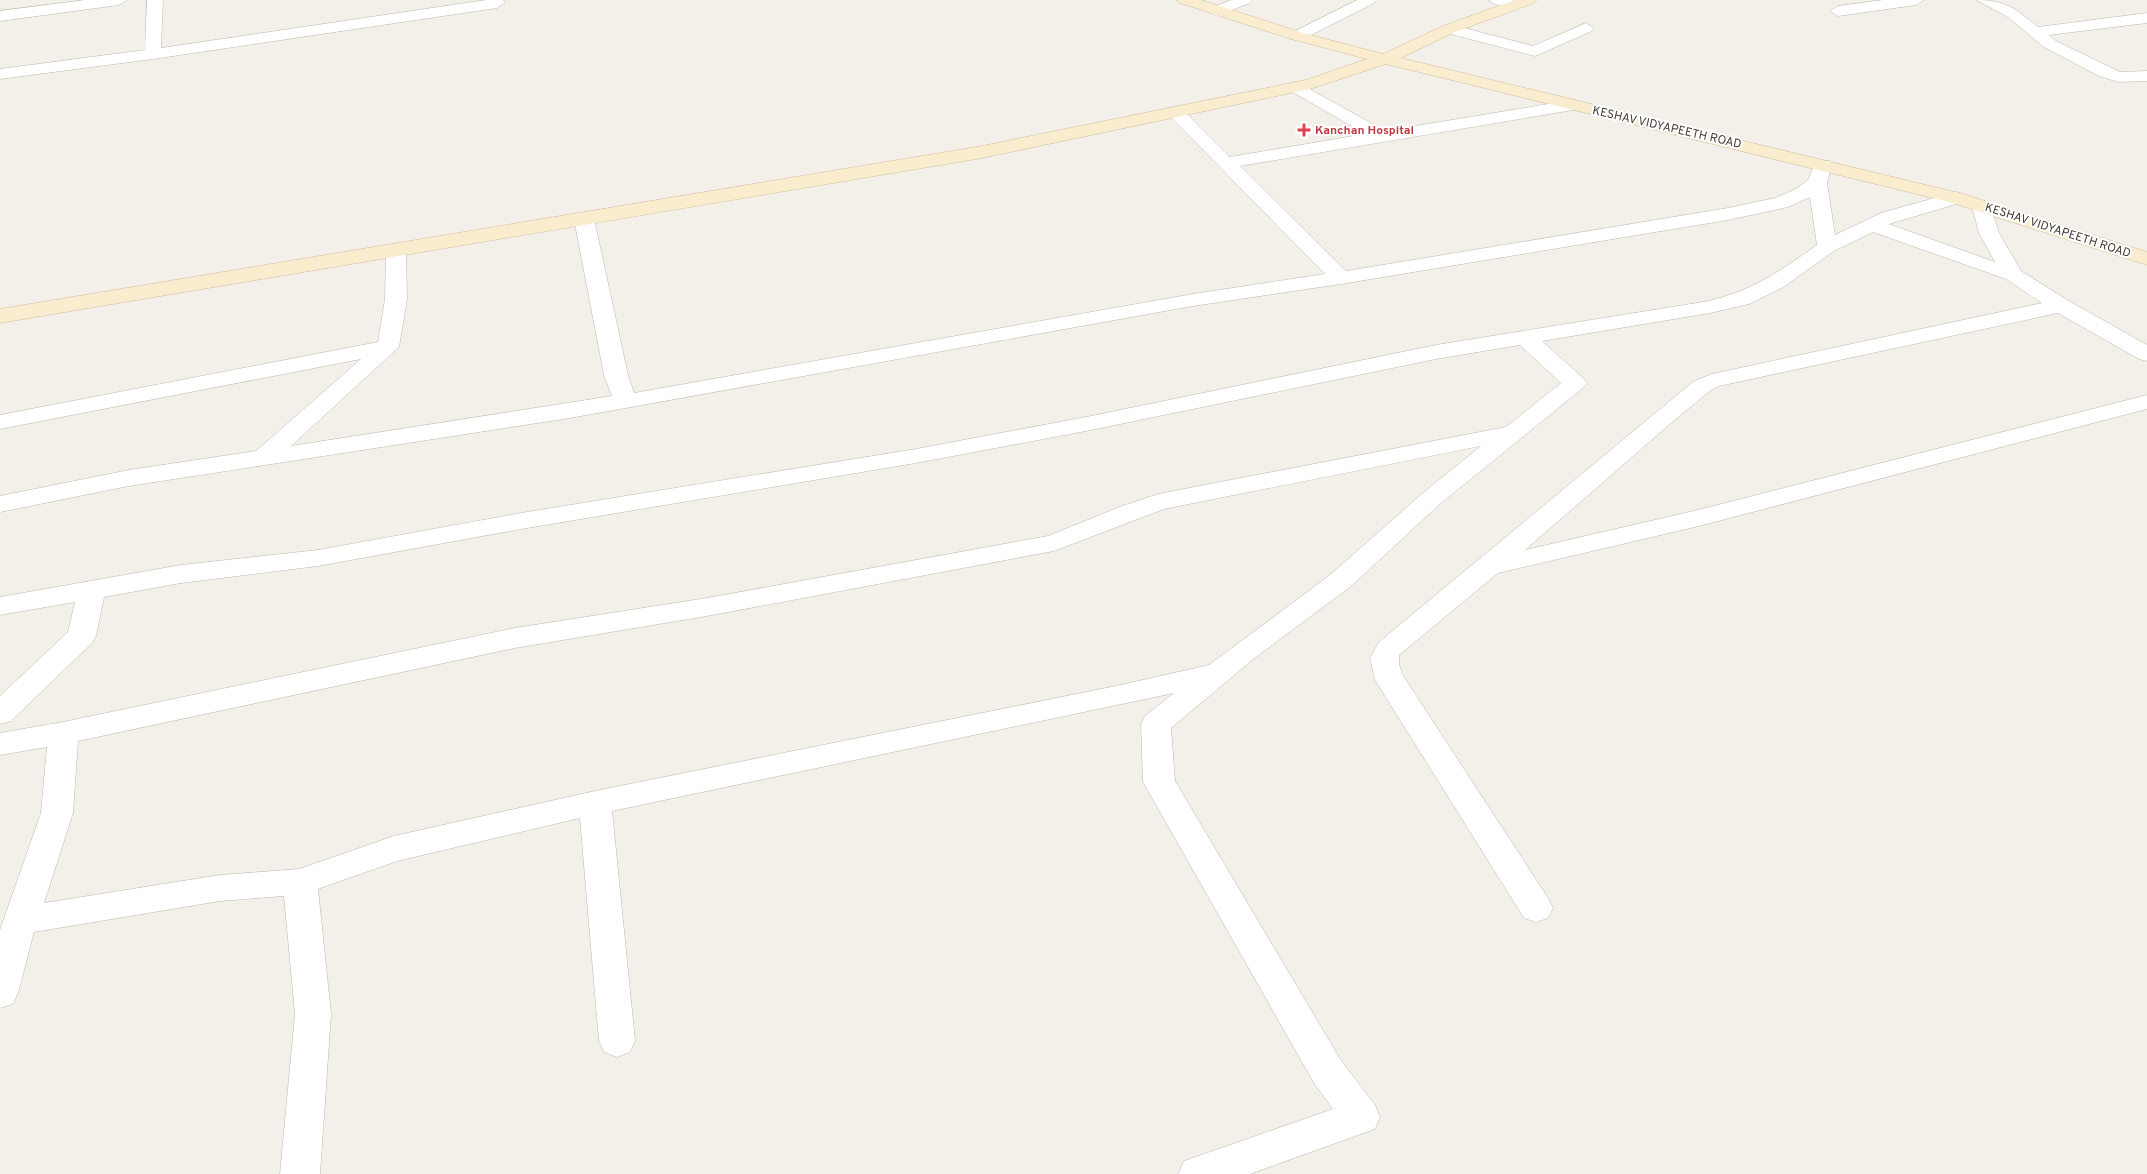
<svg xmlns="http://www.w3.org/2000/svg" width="2147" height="1174" font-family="Overpass,sans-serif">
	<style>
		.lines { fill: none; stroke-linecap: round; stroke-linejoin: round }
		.street-casing { stroke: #beb7ad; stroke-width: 1 }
		.secondary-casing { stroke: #cfbe9e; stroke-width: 1 }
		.street { fill: #fff; fill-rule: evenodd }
		.secondary { fill: #faecce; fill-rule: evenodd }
		.health-dot { fill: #e0444e; stroke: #fff; stroke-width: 2 }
		.labels { text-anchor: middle; stroke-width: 4; stroke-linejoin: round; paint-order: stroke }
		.far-street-label { font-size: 12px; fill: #474039; stroke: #fff }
		.far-health-label { font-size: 12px; font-weight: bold; fill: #be3a42; stroke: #fff; text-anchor: start }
	</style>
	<rect width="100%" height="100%" fill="#f3f0ea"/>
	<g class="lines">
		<g class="street-casing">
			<g id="street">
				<polygon points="85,0 127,0 119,5 0,21 0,11"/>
				<polygon points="147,0 163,0 161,48 486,0 503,0 505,3 497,8 153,59 0,79 0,69 145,50"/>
				<polygon points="1231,0 1253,0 1250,3 1216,16 1208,11 1211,8"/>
				<polygon points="1357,0 1377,0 1374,3 1303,39 1291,39 1289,36 1291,33"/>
				<polygon points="1489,0 1513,0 1522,5 1514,10 1492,3"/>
				<polygon points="1883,0 1924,0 1916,5 1838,16 1830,11 1838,6"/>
				<path d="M 1976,0 C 2006,0 2016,9 2038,27 L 2147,13 L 2147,23 L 2049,35 L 2056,41 L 2120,72 L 2147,71 L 2147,81 L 2118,82 L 2099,76 L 2044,47 L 2008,17 Z"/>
				<polygon points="1586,23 1594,28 1592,31 1535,56 1443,32 1441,29 1449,24 1533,46"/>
				<path d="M 1297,82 L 1385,131 L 1573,100 L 1579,101 L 1582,105 L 1579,109 L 1573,110 L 1240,166 L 1346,271 L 1728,208 L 1775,198 L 1796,189 L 1808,180 L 1816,161 L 1830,161 L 1832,165 L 1827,183 L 1835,235 L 1881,213 L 1956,192 L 1963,194 L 1966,198 L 1963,202 L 1889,224 L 1995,262 L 1979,233 L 1972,206 L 1975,202 L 1989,202 L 1999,233 L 2021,271 L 2069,301 L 2147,345 L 2147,361 L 2139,359 L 2058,313 L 1719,386 L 1710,391 L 1678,417 L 1525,550 L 1698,510 L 2147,395 L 2147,409 L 1699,526 L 1498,573 L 1399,655 L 1399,664 L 1402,674 L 1548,898 L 1553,908 L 1548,918 L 1536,922 L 1524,918 L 1375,680 L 1370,658 L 1379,642 L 1694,381 L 1712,374 L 2042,303 L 2006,279 L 1873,232 L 1834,251 L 1782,288 L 1749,304 L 1710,313 L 1542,341 L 1583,378 L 1587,383 L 1583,388 L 1441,503 L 1350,587 L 1252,660 L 1171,728 L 1175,781 L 1340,1059 L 1375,1105 L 1380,1117 L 1375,1129 L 1250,1174 L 1178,1174 L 1184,1161 L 1333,1109 L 1314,1083 L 1143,782 L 1141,724 L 1145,716 L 1174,693 L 612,811 L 635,1041 L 630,1052 L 617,1057 L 604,1052 L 599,1041 L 580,818 L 397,861 L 318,889 L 331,1014 L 320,1174 L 280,1174 L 295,1014 L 284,896 L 220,901 L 34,932 L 18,993 L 13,1004 L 0,1008 L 0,930 L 41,813 L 47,747 L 0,755 L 0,733 L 63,722 L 515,628 L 707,598 L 1048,536 L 1122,506 L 1158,494 L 1506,427 L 1561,383 L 1520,345 L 1436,359 L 1091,430 L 916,463 L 527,528 L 318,566 L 181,583 L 104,597 L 96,636 L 92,643 L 11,721 L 0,724 L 0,696 L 68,632 L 75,602 L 0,615 L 0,597 L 181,565 L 318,550 L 527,512 L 916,449 L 1091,416 L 1436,345 L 1709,301 C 1756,289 1778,272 1817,245 L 1810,197 L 1788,207 L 1728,220 L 1341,284 L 1193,306 L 570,418 L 129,486 L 0,512 L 0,496 L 129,470 L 256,451 L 361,359 L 0,429 L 0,415 L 378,342 L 385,299 L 386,250 L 389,246 L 396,244 L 403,246 L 406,250 L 407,299 L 399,347 L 291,446 L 612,396 L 604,375 L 574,219 L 577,215 L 591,215 L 594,219 L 628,375 L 634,393 L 1193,294 L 1325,274 L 1167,113 L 1170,109 L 1182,109 L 1230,157 L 1365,134 L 1291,91 L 1288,87 L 1291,83 ZM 1481,446 L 1423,493 L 1330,575 L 1209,665 L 1116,686 L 595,791 L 394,836 L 299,869 L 220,875 L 44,903 L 73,813 L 78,741 L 515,648 L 707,616 L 1054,551 L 1164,509 Z"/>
			</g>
		</g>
		<g class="secondary-casing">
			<polygon id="secondary" points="1177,0 1201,0 1303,33 1383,54 1443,26 1515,0 1537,0 1534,3 1455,32 1401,58 1963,194 2147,252 2147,265 1949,202 1386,64 1310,89 982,158 0,323 0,309 982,146 1306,80 1367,59 1291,39 1180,3"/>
		</g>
		<use href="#street" class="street"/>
		<use href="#secondary" class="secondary"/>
	</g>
	<path class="health-dot" d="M1301.5 122.5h5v5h5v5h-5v5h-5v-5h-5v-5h5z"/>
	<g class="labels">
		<g class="far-street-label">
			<text transform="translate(1667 127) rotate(13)" y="4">KESHAV VIDYAPEETH ROAD</text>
			<text transform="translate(2058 230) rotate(18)" y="4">KESHAV VIDYAPEETH ROAD</text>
		</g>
		<g class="far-health-label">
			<text x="1315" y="134">Kanchan Hospital</text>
		</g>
	</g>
</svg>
